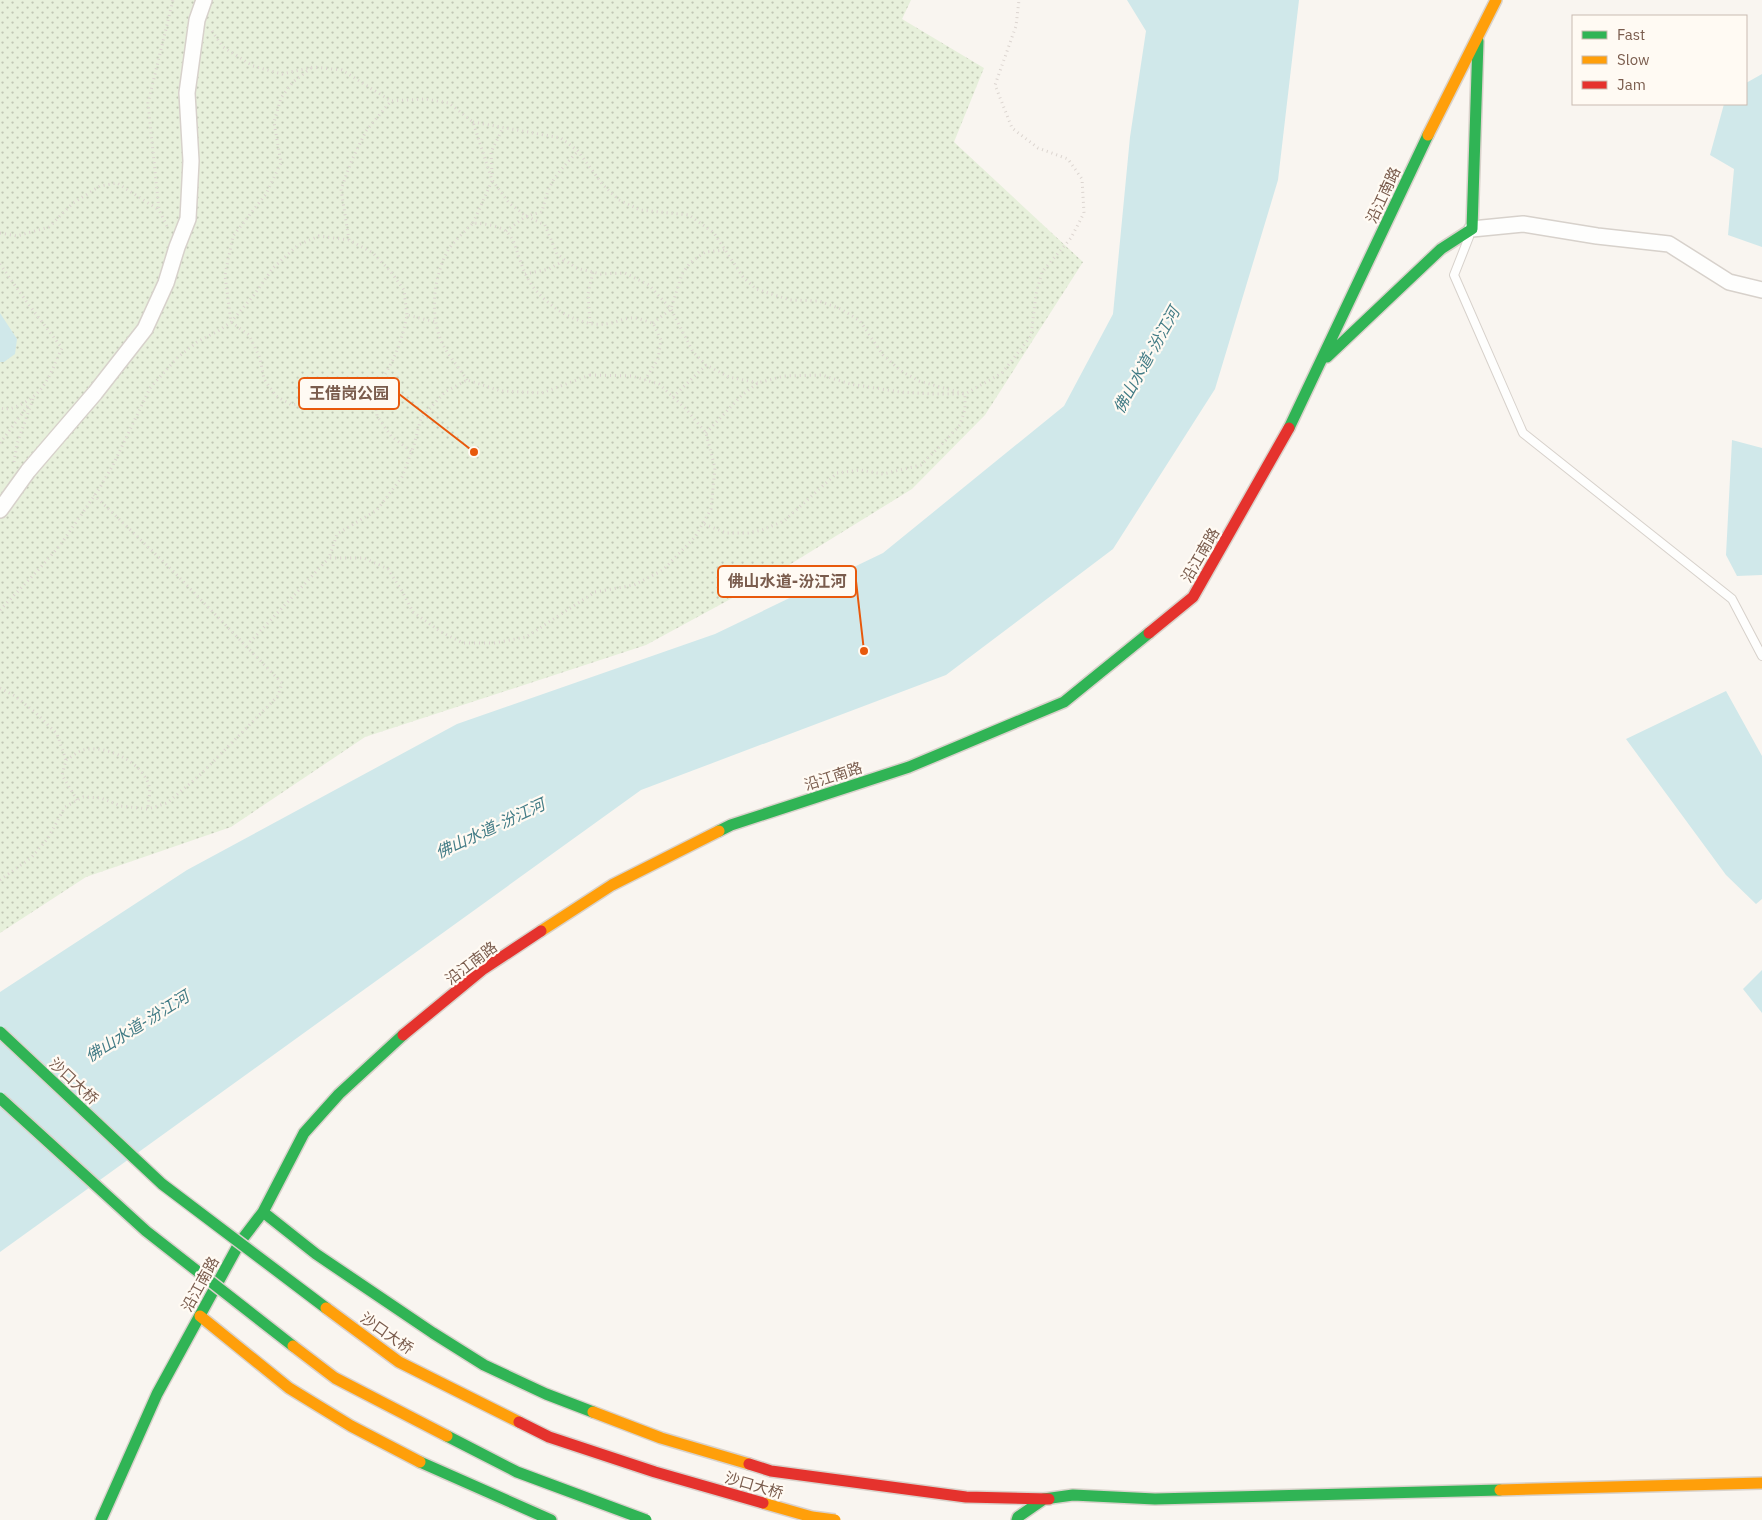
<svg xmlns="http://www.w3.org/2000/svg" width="1762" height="1520" font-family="'IBM Plex Sans','Noto Sans SC',sans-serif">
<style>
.park{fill:url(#park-dots)}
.water{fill:#d0e8ea}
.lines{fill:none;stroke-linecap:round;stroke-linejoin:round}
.lane-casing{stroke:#d7d1cb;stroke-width:10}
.street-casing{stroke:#d7d1cb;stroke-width:18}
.fast-casing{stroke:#d9d2cb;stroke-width:14}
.slow-casing{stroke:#d9d2cb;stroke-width:14}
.jam-casing{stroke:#d9d2cb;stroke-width:14}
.path{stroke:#dcd5d0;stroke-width:3;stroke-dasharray:1 4;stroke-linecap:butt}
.lane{stroke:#fefefd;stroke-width:8}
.street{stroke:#fefefd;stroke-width:15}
.fast{stroke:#30b455;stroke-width:11}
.slow{stroke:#ff9f0a;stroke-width:11}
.jam{stroke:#e5322d;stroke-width:11}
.fast-bridge-casing{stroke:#dad1cc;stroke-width:14;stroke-linecap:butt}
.slow-bridge-casing{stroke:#dad1cc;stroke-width:14;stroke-linecap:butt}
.jam-bridge-casing{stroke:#dad1cc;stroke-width:14;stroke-linecap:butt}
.fast-bridge{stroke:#30b455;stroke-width:11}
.slow-bridge{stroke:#ff9f0a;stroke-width:11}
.jam-bridge{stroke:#e5322d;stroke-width:11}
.labels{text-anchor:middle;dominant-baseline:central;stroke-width:4.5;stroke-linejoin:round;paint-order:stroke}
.street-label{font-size:15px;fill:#7a5c4d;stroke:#fffaf3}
.water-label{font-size:16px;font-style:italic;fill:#437c86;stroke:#fffaf3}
.leader{fill:none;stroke:#e8590c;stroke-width:2}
.callout-dot{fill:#e8590c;stroke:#fffaf3;stroke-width:2}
.callout{fill:#fffaf3;stroke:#e8590c;stroke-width:2}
.callout-label{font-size:16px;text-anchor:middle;font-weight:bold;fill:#7a5c4d}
</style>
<defs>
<pattern id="park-dots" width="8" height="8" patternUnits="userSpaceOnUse" patternTransform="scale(1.25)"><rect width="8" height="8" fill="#e7f0db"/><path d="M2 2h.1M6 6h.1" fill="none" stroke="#c0c6b4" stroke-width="1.8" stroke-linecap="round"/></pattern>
</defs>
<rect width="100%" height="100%" fill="#f9f5f0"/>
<path class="park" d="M0 0H911L902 19 984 68 954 142 1083 262 985 415 912 489 760 583 646 645 365 737 231 827 86 877 0 933Z"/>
<path class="water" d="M1127 0H1299L1278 180 1215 389 1113 549 946 675 641 790 0 1252V992L187 870 457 724 715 634 883 553 1064 406 1113 314 1130 137 1146 31Z
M1762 74V247L1728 235 1734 169 1710 155 1724 104H1746V83Z
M0 313 17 339 15 354 4 362H0Z
M1732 440 1762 448V575L1737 576 1726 555Z
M1726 691 1762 756V899L1756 904 1726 875 1626 739Z
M1762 970V1013L1743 989Z"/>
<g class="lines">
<defs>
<path id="lane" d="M1469 237 1454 275 1523 433 1732 599 1762 656"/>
<path id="street" d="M1472 229 1523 224 1597 236 1669 244 1729 282 1762 290
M0 510 28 471 95 393 145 329 166 283 177 247 188 219 191 161 187 93 197 20 204 0"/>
<path id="fast" d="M1327 357 1441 249 1472 229 1478 41
M1289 428 1428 135
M719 831 731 825 909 767 1064 702 1149 633
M263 1212 316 1254 433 1333 484 1365 546 1394 593 1412
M420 1462 551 1520
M101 1520 157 1394 240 1242 263 1212 304 1133 339 1094 403 1035
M1017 1520 1018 1517 1044 1499 1073 1495 1155 1499 1500 1490"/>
<path id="slow" d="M1428 135 1496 0
M541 931 612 885 719 831
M200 1316 289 1388 351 1426 420 1462
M593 1412 661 1438 749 1464
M1500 1490 1762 1483"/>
<path id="jam" d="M1149 633 1193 597 1289 428
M403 1035 482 970 541 931
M749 1464 771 1471 966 1497 1049 1499"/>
</defs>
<use href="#lane" class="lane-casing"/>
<use href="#street" class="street-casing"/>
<use href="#fast" class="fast-casing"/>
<use href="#slow" class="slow-casing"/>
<use href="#jam" class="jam-casing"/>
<path class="path" d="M212 31 223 47 253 66 282 74 313 67 342 70 391 101 425 99 449 103 473 122 492 180 509 203 526 216 545 225 557 254 576 268 601 274 625 273 649 285 671 309 693 352 706 365 729 377 758 383
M311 68 293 82 281 98 274 122 281 163 266 194 233 236 225 275 231 322 249 335 260 358 264 379 276 396 292 405 341 396 375 401
M473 122 561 138 578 151 603 185 619 200 640 210 689 215 714 233 743 277 756 289 790 300 819 301 841 309 860 321 883 355 901 371 919 381 965 394V409L960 425 947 439 921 465 883 474 860 470 837 473 784 521 762 530 748 533H726L702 523
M492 174 491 152 503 128
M473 223 492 181
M167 226 159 210 148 103 173 0
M506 231 526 216 542 212C549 180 557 174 578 151
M0 233 17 236 49 227 73 203 100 186 117 183 159 210
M349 240 341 189 352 160 366 131 391 101
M0 264 26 301 62 348C51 371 47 391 22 404 13 408 9 410 0 408
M525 274 549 269 565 260
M590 323 588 294 593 272
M653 323 671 309 682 274 690 263 705 252 725 250
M590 375 632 376 659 384 686 409 706 433 715 468 711 509 695 537 663 570 634 585 595 592 526 637 494 643H463L441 632 413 612 402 591 388 569 364 558H329L337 534 377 510 402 477 414 445 421 418 445 392 467 380 501 391 542 393Z
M467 380C458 366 445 352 440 338 430 311 434 277 447 252 453 241 465 232 473 223 518 226 510 238 525 273 531 287 542 298 554 307 567 317 588 326 604 324 614 324 625 317 634 318 640 318 647 322 653 323L661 340 658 359 645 380
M673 397 706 365
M706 433 742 395 758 383 784 376 822 375 850 384 900 392 932 394H965L1002 373 1031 336 1036 294 1042 272 1071 238 1084 213 1082 179 1068 159 1038 148 1012 128 995 85 1016 26 1019 0
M0 443 30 403
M411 451 391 436 377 416 374 391C392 366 401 346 407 315L436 322
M14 462 17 444 33 399
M0 610 41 567 61 544 99 489 113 465 150 388 177 358 197 342 218 331 231 322 254 295 273 268 298 245 319 236 349 240 373 253 391 272 404 290 407 315
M250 642 329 558
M0 688 15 696 36 713 57 734 66 760
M77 800 62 775 66 760C71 757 77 752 83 750 105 744 143 762 149 786 151 792 148 802 148 809
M0 880 32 857 48 838 65 807 83 797 101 798 121 806 148 809 167 803 200 775 278 696 282 683 171 569 94 495"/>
<use href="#lane" class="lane"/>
<use href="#street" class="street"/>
<use href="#fast" class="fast"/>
<use href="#slow" class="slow"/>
<use href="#jam" class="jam"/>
<defs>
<path id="fast-bridge" d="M0 1032 162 1184 326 1308
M0 1098 146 1231 293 1346
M447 1436 517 1472 646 1520"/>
<path id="slow-bridge" d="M326 1308 399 1362 519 1422
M293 1346 335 1378 447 1436
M763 1503 812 1517 835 1520"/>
<path id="jam-bridge" d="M519 1422 549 1437 655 1472 763 1503"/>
</defs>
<use href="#fast-bridge" class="fast-bridge-casing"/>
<use href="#slow-bridge" class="slow-bridge-casing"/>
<use href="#jam-bridge" class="jam-bridge-casing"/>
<use href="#fast-bridge" class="fast-bridge"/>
<use href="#slow-bridge" class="slow-bridge"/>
<use href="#jam-bridge" class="jam-bridge"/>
</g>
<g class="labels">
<g class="street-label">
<text transform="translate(1383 195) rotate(-65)">沿江南路</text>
<text transform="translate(1200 555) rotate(-60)">沿江南路</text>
<text transform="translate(833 776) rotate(-18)">沿江南路</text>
<text transform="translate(471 963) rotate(-37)">沿江南路</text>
<text transform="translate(74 1081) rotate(43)">沙口大桥</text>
<text transform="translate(200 1284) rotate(-61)">沿江南路</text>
<text transform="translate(387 1333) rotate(35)">沙口大桥</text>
<text transform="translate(754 1485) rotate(16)">沙口大桥</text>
</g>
<g class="water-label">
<text transform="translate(1146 360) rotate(-61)">佛山水道-汾江河</text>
<text transform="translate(490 828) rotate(-25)">佛山水道-汾江河</text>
<text transform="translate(137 1026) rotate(-32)">佛山水道-汾江河</text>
</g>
</g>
<path class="leader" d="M474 452L399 394M864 651L856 581"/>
<g class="callout-dot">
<circle cx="474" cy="452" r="5"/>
<circle cx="864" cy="651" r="5"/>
</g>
<g class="callout">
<rect x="299" y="378" width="100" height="31" rx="5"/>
<rect x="718" y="566" width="138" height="31" rx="5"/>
</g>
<g class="callout-label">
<text x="349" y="399">王借岗公园</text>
<text x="787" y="587">佛山水道-汾江河</text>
</g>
<rect x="1572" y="15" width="175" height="90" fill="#fffaf3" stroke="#cabbb1"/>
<rect x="1582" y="31" width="25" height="8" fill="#30b455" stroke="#cabbb1"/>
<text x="1617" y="40" font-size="15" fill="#7a5c4d">Fast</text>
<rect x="1582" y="56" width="25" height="8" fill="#ff9f0a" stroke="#cabbb1"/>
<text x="1617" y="65" font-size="15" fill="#7a5c4d">Slow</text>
<rect x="1582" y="81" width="25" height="8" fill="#e5322d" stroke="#cabbb1"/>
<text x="1617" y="90" font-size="15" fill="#7a5c4d">Jam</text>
</svg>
